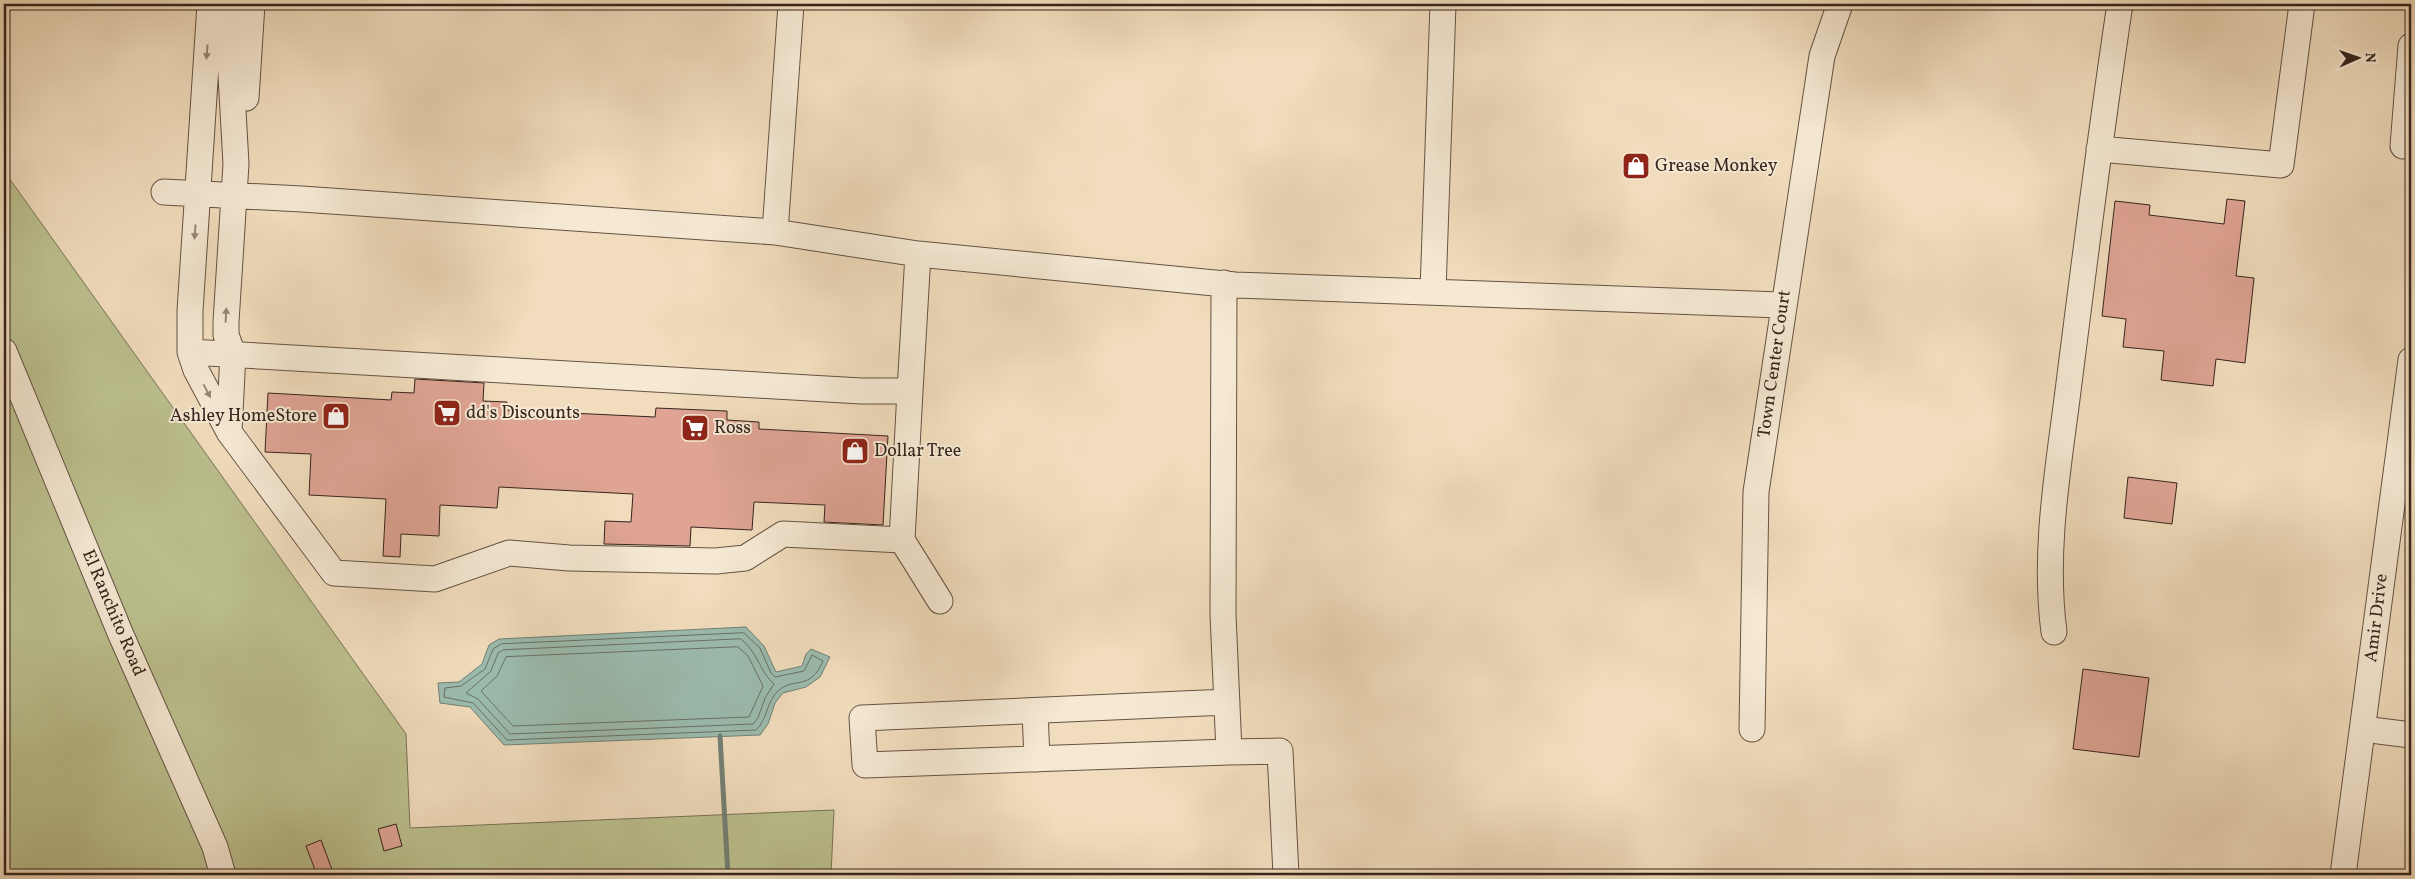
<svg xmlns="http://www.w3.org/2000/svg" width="2415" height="879" font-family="Vollkorn,serif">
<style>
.green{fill:#bcc08f;stroke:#787256}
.water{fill:#9bbcaf;stroke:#728074}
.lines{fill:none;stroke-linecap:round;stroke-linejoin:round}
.shore{stroke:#687066;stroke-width:1}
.stream{stroke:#728074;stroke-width:5}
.building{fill:#dfa494;stroke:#35251c}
.minor-casing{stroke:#645344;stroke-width:27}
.minor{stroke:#f6e9d4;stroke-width:25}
.oneway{fill:#968778}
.labels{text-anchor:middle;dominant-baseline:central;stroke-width:4;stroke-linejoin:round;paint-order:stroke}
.poi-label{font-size:18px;fill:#35251c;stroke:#f6e9d4;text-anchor:start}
.street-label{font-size:18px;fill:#35251c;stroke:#f6e9d4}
</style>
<rect width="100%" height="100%" fill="#f1ddbd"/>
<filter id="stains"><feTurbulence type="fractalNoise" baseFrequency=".004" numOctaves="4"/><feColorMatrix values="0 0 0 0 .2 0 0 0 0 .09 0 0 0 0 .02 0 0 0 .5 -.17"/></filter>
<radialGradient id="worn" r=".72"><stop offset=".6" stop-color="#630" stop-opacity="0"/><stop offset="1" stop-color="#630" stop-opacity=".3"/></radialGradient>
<path class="green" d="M4 171 406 734 410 828 834 810 831 875H4Z"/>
<path class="water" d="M746 627 764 646 776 672 802 666 806 654 811 649 830 657 820 677 806 687 783 693 775 703 768 724 760 735 504 745 470 707 440 703 438 683 459 682 482 664 489 645 499 639Z"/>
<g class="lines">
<path class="shore" d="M744 633 760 648 771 673 775 677 804 671 812 655 823 661C810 691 795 677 779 690 766 701 768 719 756 730L507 740 473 703 444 697 445 688 461 686 485 669 493 649 501 644Z
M741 639C757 651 760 672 774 684L765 698 758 718 753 724 510 734 478 699 466 693 491 671 498 653 503 650Z
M738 647 748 656 763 686 749 717 513 726 481 691 497 676 506 657Z"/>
<path class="stream" d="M720 736 728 875"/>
</g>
<path class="building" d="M2227 199 2245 201 2236 276 2254 278 2245 363 2216 359 2213 386 2161 380 2164 351 2123 347 2126 319 2102 316 2115 201 2150 205 2149 215 2224 224Z
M415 379 484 383 483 401 507 402 506 410 655 417 656 408 727 411V420L759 422V429L888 436 883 525 824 522 825 505 754 502 752 530 691 527 690 546 604 544 605 521 631 522 633 494 499 487 497 508 440 505 439 536 401 534 400 557 383 556 386 499 309 495 311 454 265 452 268 393 391 400 392 392 414 393Z
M2128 477 2177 483 2172 524 2124 518Z
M2083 669 2149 678 2139 757 2073 749Z
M396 824 402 846 384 851 378 829Z
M321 840 334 875H317L306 846Z"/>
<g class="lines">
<defs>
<path id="minor" d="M210 4 190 311V352L196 370 229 432 334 573 435 579 509 553 569 558 716 561 745 558 783 534 902 540 940 601
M246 98 252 4
M2403 146 2411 46
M2099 149 2281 165 2302 4
M164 192 302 199 775 232 918 254 910 391H861L190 352
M775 232 791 4
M918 254 1235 285 1783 305
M1224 283 1223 614 1229 752 1280 751 1286 875
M1433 291 1443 4
M4 351 121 635 215 847 223 875
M229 432 233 354 226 335V322L236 164 230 58 233 4
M902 540 910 391
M2054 632C2043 549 2059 465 2069 383 2085 256 2101 130 2120 4
M1227 702 862 718 865 765 1229 752
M1035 711 1037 759
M1752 729 1756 492 1822 56 1840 4
M2363 729 2411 735
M2343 875 2411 360"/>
</defs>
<use href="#minor" class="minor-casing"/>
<use href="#minor" class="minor"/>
</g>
<defs><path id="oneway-solid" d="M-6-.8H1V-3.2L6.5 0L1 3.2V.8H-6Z" transform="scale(1.25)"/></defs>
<g class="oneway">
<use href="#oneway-solid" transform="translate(207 52) rotate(94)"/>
<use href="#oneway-solid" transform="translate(195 232) rotate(94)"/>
<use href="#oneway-solid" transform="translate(226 315) rotate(-87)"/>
<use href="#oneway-solid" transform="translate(207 391) rotate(62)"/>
</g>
<defs>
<symbol id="shop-square" viewBox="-11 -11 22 22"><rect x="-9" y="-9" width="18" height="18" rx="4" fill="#8f2418" stroke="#f6e9d4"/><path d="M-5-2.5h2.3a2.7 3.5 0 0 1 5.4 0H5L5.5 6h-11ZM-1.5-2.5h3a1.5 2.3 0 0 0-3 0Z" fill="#fff"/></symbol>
<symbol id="supermarket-square" viewBox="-11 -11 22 22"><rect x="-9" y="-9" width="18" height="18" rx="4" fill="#8f2418" stroke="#f6e9d4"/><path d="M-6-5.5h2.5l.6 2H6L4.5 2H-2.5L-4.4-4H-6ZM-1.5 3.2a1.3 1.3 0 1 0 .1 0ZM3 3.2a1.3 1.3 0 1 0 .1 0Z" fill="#fff"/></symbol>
</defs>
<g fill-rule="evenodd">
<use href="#shop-square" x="1620" y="150" width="32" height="32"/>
<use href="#supermarket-square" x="431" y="397" width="32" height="32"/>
<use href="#shop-square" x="320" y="400" width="32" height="32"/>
<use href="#supermarket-square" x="679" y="412" width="32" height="32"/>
<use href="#shop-square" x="839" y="435" width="32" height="32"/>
</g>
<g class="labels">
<g class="poi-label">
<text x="1655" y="166">Grease Monkey</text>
<text x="466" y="413">dd's Discounts</text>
<text x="317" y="416" text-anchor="end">Ashley HomeStore</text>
<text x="714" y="428">Ross</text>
<text x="874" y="451">Dollar Tree</text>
</g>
<g class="street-label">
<text transform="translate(1775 364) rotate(-82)">Town Center Court</text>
<text transform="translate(113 613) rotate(67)">El Ranchito Road</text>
<text transform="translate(2377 618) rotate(-83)">Amir Drive</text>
</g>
</g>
<rect width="2415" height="879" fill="none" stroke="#f1ddbd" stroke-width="20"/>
<rect x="5" y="5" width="2405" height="869" fill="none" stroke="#35251c" stroke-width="2.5"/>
<rect x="10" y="10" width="2395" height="859" fill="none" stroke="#35251c"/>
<g transform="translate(2358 58) rotate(88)" stroke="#f6e9d4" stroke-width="4" paint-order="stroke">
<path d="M0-4L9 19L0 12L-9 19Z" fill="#35251c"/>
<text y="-8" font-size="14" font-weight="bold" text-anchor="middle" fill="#35251c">N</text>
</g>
<rect width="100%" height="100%" filter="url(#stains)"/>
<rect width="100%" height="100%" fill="url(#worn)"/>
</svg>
